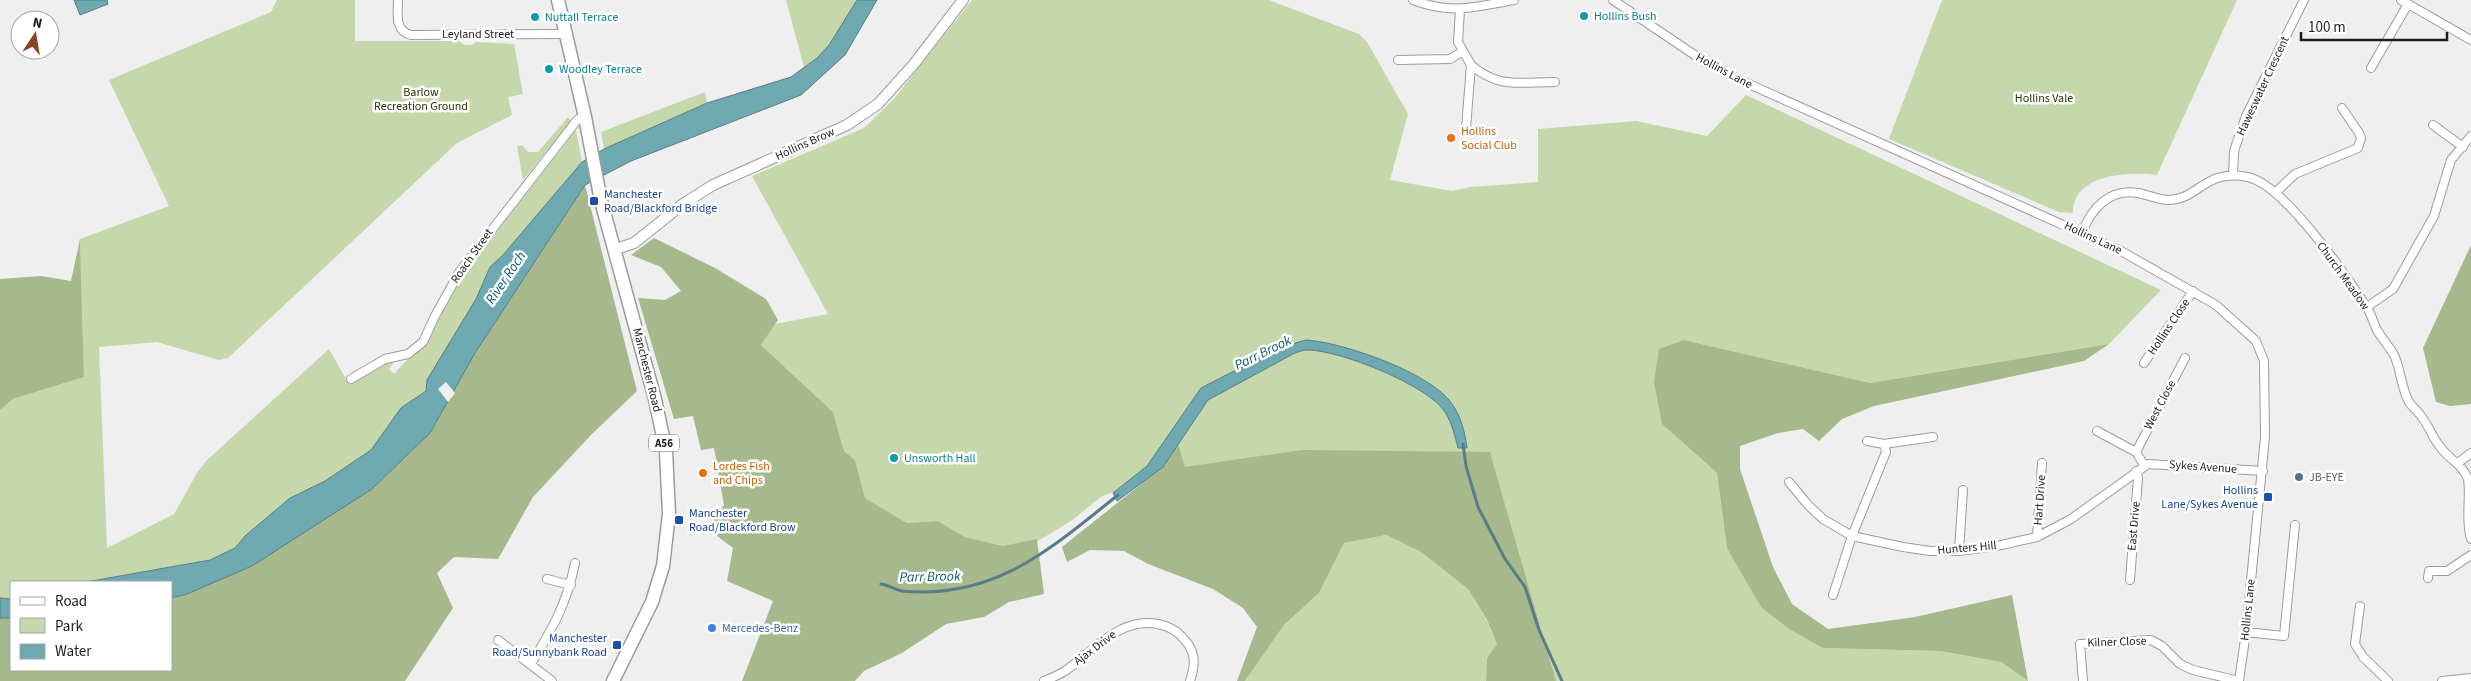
<svg xmlns="http://www.w3.org/2000/svg" width="2471" height="681" font-family="'Source Sans 3',sans-serif">
<style>
.green{fill:#c6d7ab}
.forest{fill:#a7b88d}
.water{fill:#6ea8b1;stroke:#567e85}
.pier{fill:#efeff0}
.lines{fill:none;stroke-linecap:round;stroke-linejoin:round}
.stream{stroke:#567e85;stroke-width:3}
.minor-casing{stroke:#9b9c9d;stroke-width:10}
.tertiary-casing{stroke:#9b9c9d;stroke-width:12}
.trunk-casing{stroke:#9b9c9d;stroke-width:15}
.minor{stroke:#fff;stroke-width:8}
.tertiary{stroke:#fff;stroke-width:10}
.trunk{stroke:#fff;stroke-width:12}
.culture-dot{fill:#0f9aa8;stroke:#fff;stroke-width:2}
.food-dot{fill:#e8710a;stroke:#fff;stroke-width:2}
.transit-dot{fill:#1a4fb4;stroke:#fff;stroke-width:2}
.service-dot{fill:#5c6f8a;stroke:#fff;stroke-width:2}
.shop-dot{fill:#3f7fe0;stroke:#fff;stroke-width:2}
.labels{text-anchor:middle;dominant-baseline:central;stroke-width:5;stroke-linejoin:round;paint-order:stroke}
.shield{fill:#fff;stroke:#616161;stroke-width:1}
.shield-label{font-size:11px;font-weight:bold;fill:#1d1d1d}
.culture-label{font-size:12px;fill:#0d838f;stroke:#fff;text-anchor:start}
.street-label{font-size:12px;fill:#1d1d1d;stroke:#fff}
.park-label{font-size:12px;fill:#263402;stroke:#fff}
.food-label{font-size:12px;fill:#c56008;stroke:#fff;text-anchor:start}
.transit-label{font-size:12px;fill:#164399;stroke:#fff;text-anchor:start}
.service-label{font-size:12px;fill:#4e5e75;stroke:#fff;text-anchor:start}
.shop-label{font-size:12px;fill:#366cbe;stroke:#fff;text-anchor:start}
.water-label{font-size:14px;font-style:italic;fill:#065d67;stroke:#fff}
</style>
<rect width="100%" height="100%" fill="#efeff0"/>
<path class="green" d="M277 0H355V41H459L464 45H472L476 42 514 44 523 94 508 97 512 115 457 143 228 358 219 360 157 342 99 347 107 548 174 514 197 473 206 461 329 349 347 381 396 359 389 369 394 374 405 362 423 348 463 275 576 130 582 162 503 255 490 268 476 299 427 380 426 391 401 408 371 450 325 481 290 498 245 536 235 548 210 560 86 582H11V599L0 598V410L13 399 84 377 80 239 169 206 109 80 271 12Z
M786 0H857L829 45 817 58 804 67Z
M972 0H1269L1359 34 1367 42 1408 114 1390 180 1452 191 1470 187 1538 182V129L1636 121 1707 136 1746 95 2161 290 2109 344 1870 383 1684 340 1662 424 1717 473 1727 548 1823 648 1940 651 2001 662 2028 681H1556L1490 452 1184 468 1102 496 1071 521 1038 541 1003 546 965 537 938 521 907 523 865 498 855 460 844 451 833 412 761 345 775 324 828 314 752 176 864 128 893 100Z
M1942 0H2237L2157 175C2129 171 2072 174 2073 213L2059 212 1889 139Z
M705 92 707 103 604 149 601 132Z
M568 117 571 121 523 180 517 146 522 145 528 152H538Z
M1386 535 1421 552 1468 589 1487 621 1497 644 1487 658 1486 681H1245L1284 625 1319 593 1344 543Z"/>
<path class="forest" d="M585 185 637 391 591 435 533 497 498 559 454 557 437 573 453 608 405 681H0V618H11V670H171V598L187 594 372 489 430 433 475 353Z
M654 238 715 268 766 299 778 320 761 345 833 412 844 451 855 460 865 498 907 523 938 521 965 537 1003 546 1037 539 1044 594 1009 602 984 617 946 624 902 653 864 671 855 681H742L773 601 727 581 733 548 717 536 712 523 724 505 714 448 701 450 693 416 674 419 638 298 665 300 681 291 661 267 631 255Z
M80 239 84 377 13 399 0 410V279L41 276 71 281Z
M2471 245V404L2450 406 2436 402 2423 348Z
M1684 340 1870 383 2109 344 2084 361 1874 406 1842 419 1819 441 1803 429 1778 433 1740 446V469L1773 567 1792 604 1828 629 1915 617 2012 595 2028 681 2001 662 1940 651 1823 648 1789 629 1761 607 1727 548 1717 473 1662 424 1654 382 1659 349Z
M1177 441 1185 467 1302 450 1490 452 1556 681H1486L1487 658 1497 644 1487 620 1468 589 1421 552 1386 535 1344 543 1319 593 1284 625 1245 681H1237L1257 627 1243 608 1213 589 1148 564 1124 551 1090 550 1067 562 1062 547 1156 472Z"/>
<path class="water" d="M74 0H107L108 4 80 15Z
M857 0H877L845 55 801 95 631 161 585 185 475 353 430 433 372 489 252 566 187 594 171 598V582H86L210 560 235 548 245 536 290 498 325 481 371 450 401 408 426 391 427 380 476 299 490 267 503 255 582 162 604 149 707 103 791 77 817 58 829 45Z
M1306 340C1342 342 1432 373 1452 404 1461 417 1465 432 1467 448H1458C1455 436 1452 423 1445 412 1428 385 1339 350 1308 350 1303 350 1298 352 1293 354L1208 400 1163 467 1117 501 1113 493 1147 466 1201 388 1281 347Z
M0 598 11 599V618H0Z"/>
<path class="pier" d="M446 382 455 393 448 402 438 389Z"/>
<g class="lines">
<path class="stream" d="M1463 444 1466 466 1478 507 1505 559 1525 587 1539 630 1562 681
M881 584C889 585 895 590 902 591 995 600 1050 549 1118 495"/>
<defs>
<path id="minor" d="M398 0C398 13 394 31 411 35L566 34
M1413 0C1453 15 1474 7 1514 0
M1613 0 1705 62 1740 80 2121 251 2216 305 2256 341 2264 361 2265 437 2246 632 2239 681
M2401 0 2471 40
M1460 10 1458 42 1471 65 1466 128
M1398 60 1450 59 1463 51
M1471 65C1499 89 1520 82 1555 82
M2371 68 2408 4
M2433 125 2463 147
M2233 175 2234 151 2246 116 2304 0
M2276 192 2295 174 2358 148 2361 138 2359 133 2342 108
M2082 233C2091 209 2109 188 2138 193 2148 195 2157 199 2167 200 2198 201 2204 168 2248 177 2284 185 2345 274 2366 306 2371 313 2373 322 2377 330 2382 339 2389 346 2394 355 2401 369 2401 388 2409 402 2412 407 2418 411 2421 416 2429 426 2433 439 2441 448 2450 460 2462 464 2468 479 2471 497 2465 520 2471 539
M2367 307 2393 289 2434 216 2451 160 2471 136
M2144 363 2193 291
M351 379 385 359 408 354 423 342 435 316 460 271 578 119 585 117
M2097 431 2136 452 2144 465
M1867 441 1884 444
M2136 452 2185 358
M2458 463 2471 453
M1789 482 1808 505 1823 519 1852 536 1903 547 1930 551H1959L1997 546 2037 537 2071 519 2148 464 2263 471
M2037 537 2042 463
M1959 551 1963 490
M2428 578 2429 571H2447L2471 555
M547 579 571 585
M2130 580 2138 478 2136 471
M1833 595 1852 536 1886 452 1884 444 1933 437
M2360 606 2355 644 2363 657 2388 681
M2246 632 2284 636 2295 525
M498 640 552 681
M531 664C552 629 567 604 575 563
M1044 681C1051 678 1059 675 1065 671 1094 651 1119 617 1158 624 1167 626 1175 629 1181 636 1196 650 1196 663 1190 681
M2083 681 2080 644 2151 640 2162 646 2180 664 2193 670 2239 681
M2442 681 2471 678"/>
<path id="tertiary" d="M616 249 634 243 683 204 713 185 847 125 878 104 914 64 963 0"/>
<path id="trunk" d="M558 0 585 117 601 201 655 399 666 451 669 514 663 566 652 602 613 681"/>
</defs>
<use href="#minor" class="minor-casing"/>
<use href="#tertiary" class="tertiary-casing"/>
<use href="#trunk" class="trunk-casing"/>
<use href="#minor" class="minor"/>
<use href="#tertiary" class="tertiary"/>
<use href="#trunk" class="trunk"/>
</g>
<g class="culture-dot">
<circle cx="1584" cy="16" r="5"/>
<circle cx="535" cy="17" r="5"/>
<circle cx="549" cy="69" r="5"/>
<circle cx="894" cy="458" r="5"/>
</g>
<g class="food-dot">
<circle cx="1451" cy="138" r="5"/>
<circle cx="703" cy="473" r="5"/>
</g>
<g class="transit-dot">
<rect x="589" y="196" width="10" height="10" rx="2.5"/>
<rect x="2263" y="492" width="10" height="10" rx="2.5"/>
<rect x="674" y="515" width="10" height="10" rx="2.5"/>
<rect x="612" y="640" width="10" height="10" rx="2.5"/>
</g>
<circle class="service-dot" cx="2299" cy="477" r="5"/>
<circle class="shop-dot" cx="712" cy="628" r="5"/>
<g class="labels">
<rect class="shield" x="649" y="434.5" width="30" height="17" rx="4"/>
<g class="shield-label">
<text x="664" y="443">A56</text>
</g>
<g class="culture-label">
<text x="1594" y="16">Hollins Bush</text>
<text x="545" y="17">Nuttall Terrace</text>
<text x="559" y="69">Woodley Terrace</text>
<text x="904" y="458">Unsworth Hall</text>
</g>
<g class="street-label">
<text x="478" y="34">Leyland Street</text>
<text transform="translate(1724 71) rotate(28)">Hollins Lane</text>
<text transform="translate(2263 86) rotate(-65)">Haweswater Crescent</text>
<text transform="translate(805 144) rotate(-24)">Hollins Brow</text>
<text transform="translate(2093 238) rotate(25)">Hollins Lane</text>
<text transform="translate(472 256) rotate(-55)">Roach Street</text>
<text transform="translate(2343 276) rotate(54)">Church Meadow</text>
<text transform="translate(2169 327) rotate(-56)">Hollins Close</text>
<text transform="translate(647 370) rotate(76)">Manchester Road</text>
<text transform="translate(2160 405) rotate(-62)">West Close</text>
<text transform="translate(2203 467) rotate(4)">Sykes Avenue</text>
<text transform="translate(2040 500) rotate(-86)">Hart Drive</text>
<text transform="translate(2134 526) rotate(-85)">East Drive</text>
<text transform="translate(1967 548) rotate(-5)">Hunters Hill</text>
<text transform="translate(2248 610) rotate(-84)">Hollins Lane</text>
<text transform="translate(2117 642) rotate(-2)">Kilner Close</text>
<text transform="translate(1095 648) rotate(-37)">Ajax Drive</text>
</g>
<g class="park-label">
<text x="421" y="92">Barlow<tspan x="421" dy="14">Recreation Ground</tspan></text>
<text x="2044" y="98">Hollins Vale</text>
</g>
<g class="food-label">
<text x="1461" y="131">Hollins<tspan x="1461" dy="14">Social Club</tspan></text>
<text x="713" y="466">Lordes Fish<tspan x="713" dy="14">and Chips</tspan></text>
</g>
<g class="transit-label">
<text x="604" y="194">Manchester<tspan x="604" dy="14">Road/Blackford Bridge</tspan></text>
<text x="2258" y="490" text-anchor="end">Hollins<tspan x="2258" dy="14">Lane/Sykes Avenue</tspan></text>
<text x="689" y="513">Manchester<tspan x="689" dy="14">Road/Blackford Brow</tspan></text>
<text x="607" y="638" text-anchor="end">Manchester<tspan x="607" dy="14">Road/Sunnybank Road</tspan></text>
</g>
<g class="service-label">
<text x="2309" y="477">JB-EYE</text>
</g>
<g class="shop-label">
<text x="722" y="628">Mercedes-Benz</text>
</g>
<g class="water-label">
<text transform="translate(506 278) rotate(-56)">River Roch</text>
<text transform="translate(1263 353) rotate(-26)">Parr Brook</text>
<text transform="translate(930 577) rotate(-1)">Parr Brook</text>
</g>
</g>
<rect x="10" y="581" width="162" height="90" fill="#ffffff" stroke="#a5a5a5"/>
<rect x="20" y="597" width="25" height="8" fill="#ffffff" stroke="#a5a5a5"/>
<text x="55" y="606" font-size="15" fill="#1d1d1d">Road</text>
<rect x="20" y="618" width="25" height="15" fill="#c6d7ab" stroke="#a5a5a5"/>
<text x="55" y="631" font-size="15" fill="#1d1d1d">Park</text>
<rect x="20" y="644" width="25" height="15" fill="#6ea8b1" stroke="#a5a5a5"/>
<text x="55" y="656" font-size="15" fill="#1d1d1d">Water</text>
<g transform="translate(35 35) rotate(12)"><circle r="24" fill="#ffffff" stroke="#a5a5a5"/>
<path d="M0-4L9 19L0 12L-9 19Z" fill="#8a451c"/>
<text y="-8" font-size="14" font-weight="bold" text-anchor="middle" fill="#1d1d1d">N</text>
</g>
<path d="M2301 32v8h146v-8" fill="none" stroke="#1d1d1d" stroke-width="2.5"/>
<text x="2308" y="32" font-size="15" fill="#1d1d1d" stroke="#ffffff" stroke-width="4" paint-order="stroke">100 m</text>
</svg>
